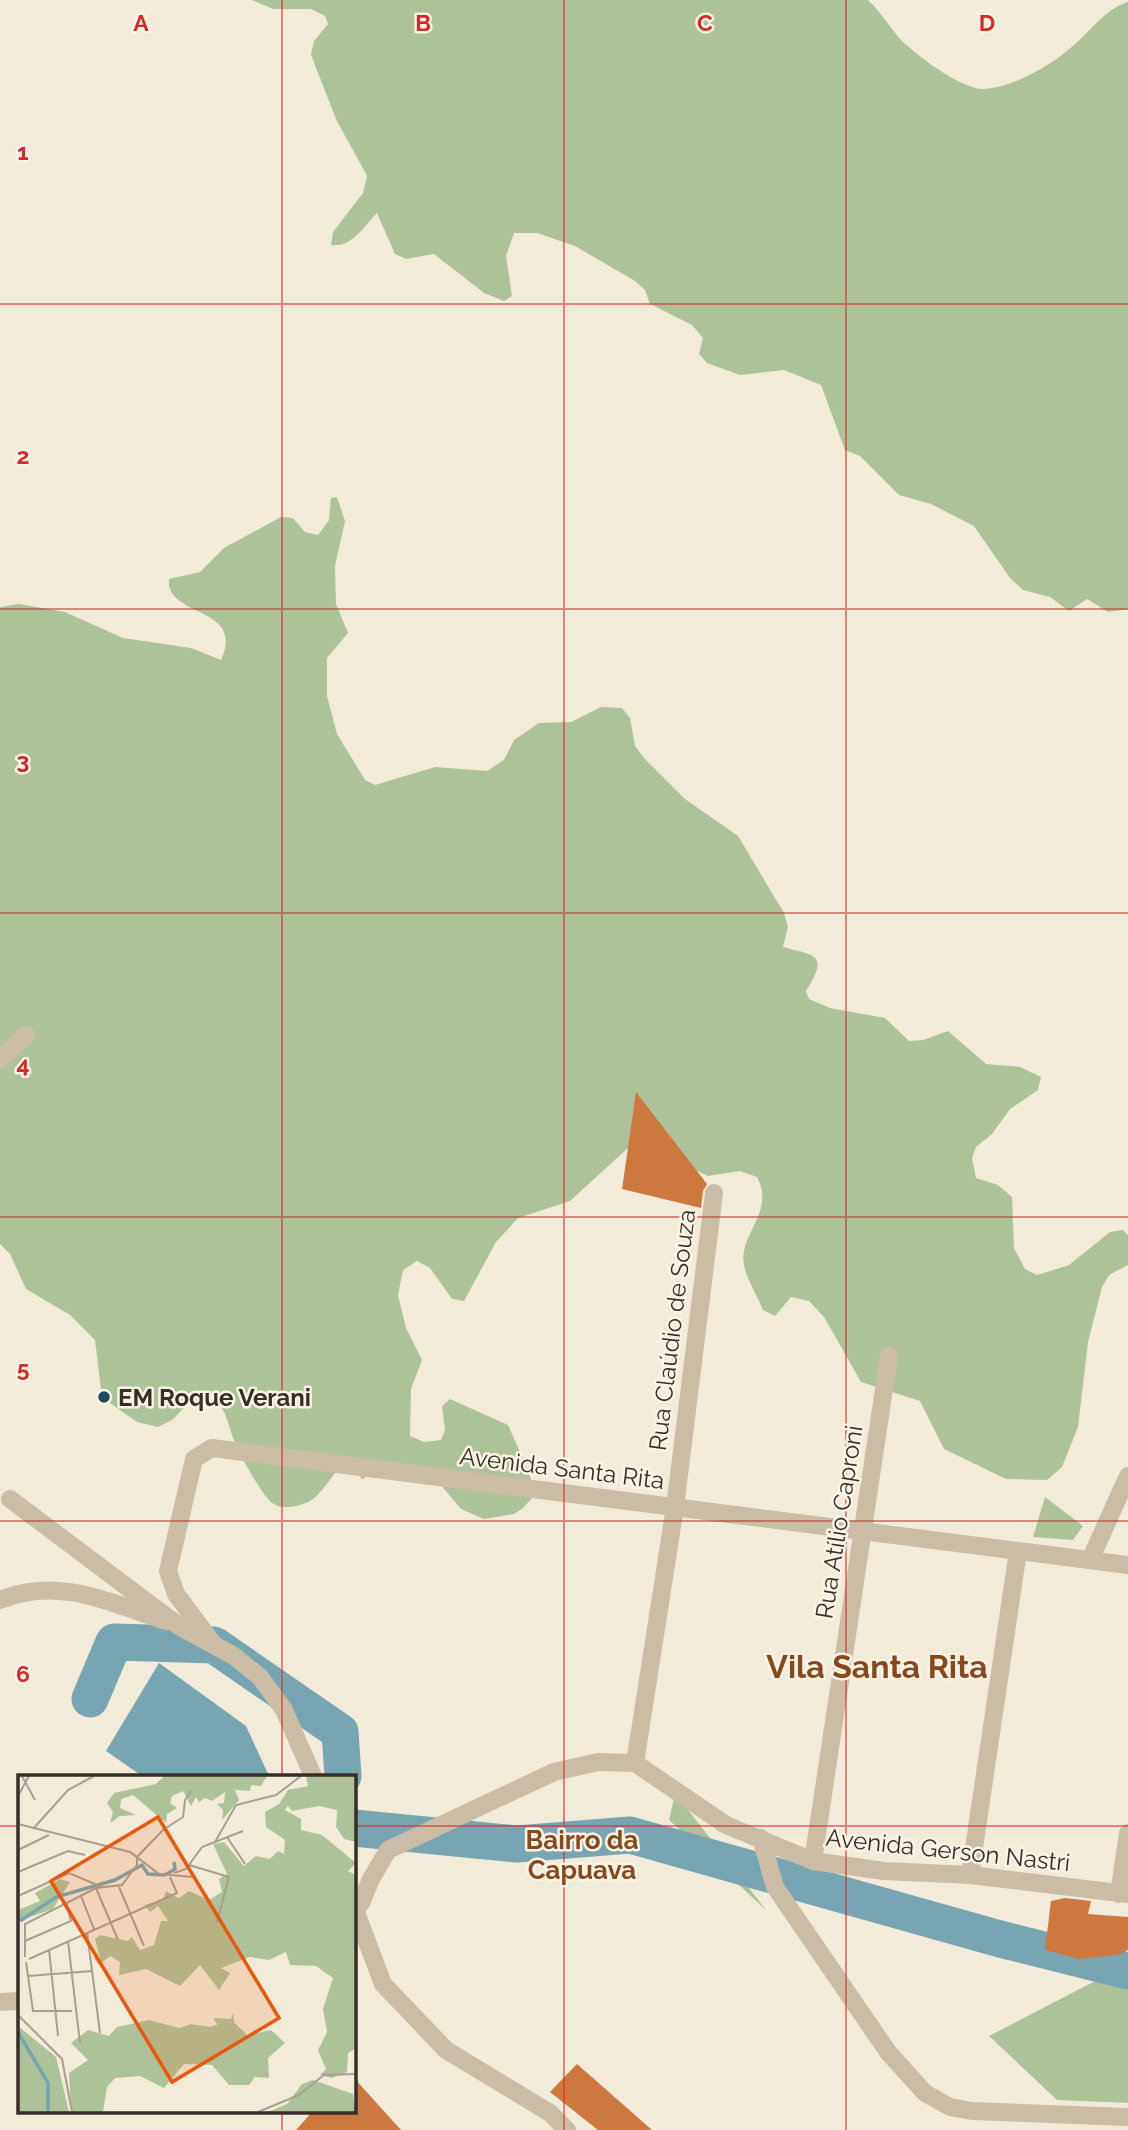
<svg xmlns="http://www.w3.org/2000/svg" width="1128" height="2130" font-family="Raleway,sans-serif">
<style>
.green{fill:#aec299}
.water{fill:#77a5b1}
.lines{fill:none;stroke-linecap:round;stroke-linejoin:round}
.river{stroke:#77a5b1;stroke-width:37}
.building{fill:#cc783f}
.minor{stroke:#cbbda5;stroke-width:18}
.grid{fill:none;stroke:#d62828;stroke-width:2;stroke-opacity:0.55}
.poi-dot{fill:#1a4c5a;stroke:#faf4e6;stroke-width:2.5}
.labels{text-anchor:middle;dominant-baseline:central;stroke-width:5;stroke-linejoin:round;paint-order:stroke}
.street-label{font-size:24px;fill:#372e27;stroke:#faf4e6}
.poi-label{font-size:24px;font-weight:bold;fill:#372e27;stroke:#faf4e6;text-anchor:start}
.neighbourhood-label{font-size:26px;font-weight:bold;fill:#89481c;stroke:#faf4e6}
.district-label{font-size:32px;font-weight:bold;fill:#89481c;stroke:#faf4e6}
.inset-river{fill:none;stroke:#77a5b1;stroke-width:3.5}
.inset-road{fill:none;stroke:#a89f92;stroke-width:2}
.view{fill:#e8590c;fill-opacity:0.15;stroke:#e8590c;stroke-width:3.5}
.inset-edge{fill:none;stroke:#372e27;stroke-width:3.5}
.grid-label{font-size:23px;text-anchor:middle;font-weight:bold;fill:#d62828;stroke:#faf4e6;stroke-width:5;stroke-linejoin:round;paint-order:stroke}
</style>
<rect width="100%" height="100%" fill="#f3ebda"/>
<path class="green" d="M252 0H868C881 12 890 28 902 41 918 56 962 90 984 89 1013 88 1053 64 1074 45 1091 31 1106 8 1128 2V609L1108 612 1087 599 1069 611 1050 597 1023 590 1010 578 974 526 931 504 899 495 860 456 845 450 821 385 784 370 740 375 707 363 699 354 703 338 692 325 650 304 645 290 635 281 575 246 537 233H514L506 256 512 296 504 301 484 293 434 254 406 259 395 254 377 213C364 226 352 248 331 245L333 232 363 193 367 176 336 119 311 55 314 41 328 24 325 16 311 9H273Z
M337 497 345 521 335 566 336 604 348 633 327 658V696L337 734 365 780 375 785 435 767 487 771 504 760 514 740 539 723 571 722 601 707 622 708 630 718 635 746 645 759 685 799 738 836 784 913 788 927 783 947C818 956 828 955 806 991L809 999 830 1008 885 1018 909 1041 923 1040 948 1031 986 1064 1020 1067 1041 1077 1038 1090 1010 1109 992 1134 976 1147 972 1158 976 1178 998 1185 1012 1197 1014 1248 1025 1269 1037 1275 1069 1265 1110 1232 1123 1230 1128 1235V1265L1109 1275 1102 1287 1088 1342 1078 1427 1062 1467 1047 1480 1006 1479 944 1449 920 1401 861 1382 824 1317 809 1301 791 1297 775 1316 763 1310C758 1297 746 1278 744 1265 738 1234 776 1212 757 1177L740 1171 708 1176 656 1152 628 1148 570 1201 518 1218 496 1242 464 1301 452 1299 430 1268 417 1261 403 1270 398 1295 406 1328 422 1360 411 1389 410 1436 424 1442 441 1440 445 1430 442 1406 450 1399 508 1425 529 1472 535 1495 523 1508 514 1514 484 1519 461 1509 429 1471 394 1462 362 1479 346 1457C339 1467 322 1493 313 1499 302 1506 283 1511 272 1503 262 1495 241 1457 235 1443 228 1425 227 1411 213 1395L198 1394 172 1420 158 1427 137 1422 110 1403 101 1389 95 1340 70 1315 26 1289 10 1254 0 1244V607L19 604 65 612 123 638 191 648 221 660C246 605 165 618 169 579L200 572 224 548 281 517 293 518 305 532 318 535 329 520 331 498Z
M1045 1497 1083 1526 1073 1540 1033 1537Z
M675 1793 766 1910 669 1820Z
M1128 1964V2103L1057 2100 989 2036Z"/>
<path class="water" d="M159 1663 246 1726 269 1776H142L106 1751Z"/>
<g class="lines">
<path class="river" d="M90 1699 114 1642 214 1645 340 1732 343 1776
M354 1828 517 1844 630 1835 1000 1939 1128 1971"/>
</g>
<path class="building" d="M636 1092 707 1184 703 1191 701 1208 622 1189Z
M1065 1898 1091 1901 1088 1914 1128 1917V1950L1118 1955 1079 1959 1045 1950 1051 1901Z
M577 2064 652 2130H598L550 2092Z
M354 2078 401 2130H296L313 2111H354Z"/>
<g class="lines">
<path class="minor" d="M0 1059 26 1035
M10 1499 179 1626 234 1656 260 1677 284 1710 313 1776
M1090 1560 1128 1476
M0 1600C59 1576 110 1603 166 1621
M214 1645 176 1594 168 1571 194 1459 212 1448 1128 1565
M635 1763 675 1507 714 1193
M761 1838 775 1887 888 2052 925 2093 950 2107 972 2111 1128 2117
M813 1861 889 1356
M970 1875 1018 1551
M1119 1894 1128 1833
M354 1907 383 1984 446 2050 550 2113 567 2130
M354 1912 361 1903 371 1879 388 1850 554 1772 598 1762 635 1763 726 1825 813 1861 884 1871 970 1875 1128 1894
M0 2002 19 2001"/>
</g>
<path class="grid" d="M282 0V1776M564 0V2130M846 0V2130M0 304H1128M0 609H1128M0 913H1128M0 1217H1128M0 1521H1128M0 1826H19M354 1826H1128M282 2111V2130"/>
<circle class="poi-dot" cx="104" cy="1397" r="7"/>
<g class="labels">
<g class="street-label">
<text transform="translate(672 1330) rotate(-83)">Rua Claúdio de Souza</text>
<text transform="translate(562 1468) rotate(7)">Avenida Santa Rita</text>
<text transform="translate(839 1522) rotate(-81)">Rua Atílio Caproni</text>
<text transform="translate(948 1850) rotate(6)">Avenida Gerson Nastri</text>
</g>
<g class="poi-label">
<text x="118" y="1397">EM Roque Verani</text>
</g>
<g class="neighbourhood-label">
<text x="582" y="1840">Bairro da<tspan x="582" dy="30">Capuava</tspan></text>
</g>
<g class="district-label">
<text x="877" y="1666">Vila Santa Rita</text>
</g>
</g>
<g transform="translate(18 1775)">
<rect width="338" height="338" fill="#f3ebda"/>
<path d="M146 1H256H249L243 11 233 10 232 16 217 15 221 25 204 45 205 35 199 29 206 28 207 17 194 26 187 23 181 27 178 22 173 31 165 16 154 21 152 28 159 33 149 39 148 48 115 20 103 24 102 33 118 40 102 41 92 48 95 37 89 28 96 18 138 9ZM288 1H338V67L326 64 318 52 319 35 301 31 274 36 270 31 267 35 283 44V55L304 60 338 88 330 96 338 100V273L330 278 329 297 314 303 302 300 308 294 300 275 309 257 305 234 315 203 298 191 272 190 268 177 251 185 232 182 203 193 212 198 201 215 182 190 162 211 128 194 101 200 102 187 92 181 81 190 74 181 83 187 77 164 82 160 110 166 114 162 122 175 136 170 143 146H150L140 131 132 137 126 130 145 125 148 116 161 123 171 116 191 125 204 117 201 104 209 99 195 69 206 67 226 91 238 81 252 84 260 76 266 79 267 65 248 52 247 37 261 29 270 15 290 11ZM42 104 52 107 35 134 0 146V135L22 126 17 118ZM215 238 216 247 229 260 253 255 267 268 250 283 251 303 237 302 231 310H211L194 290 166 289 146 313 122 301 97 303 89 312 85 337H53L51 298 70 285 53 268 70 255 91 261 99 252 131 245 161 253 173 249 192 252 199 250 196 243 213 244ZM0 251 38 282 51 337H0ZM295 305 335 319 338 337H250L269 329 284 309Z" fill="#aec299"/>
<path class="inset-river" d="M2 146 38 122 97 105 124 90 130 99 147 100 157 94 156 87M0 257 30 308V337"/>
<path class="inset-road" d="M4 1 17 25M0 21 11 1M0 49 112 77 141 99 175 102M15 54 50 15 76 1M209 62 227 89M197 67 218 30 258 20 283 1M0 75 31 60M171 90 211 102 199 147M0 97 50 76 67 80M156 98 168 94 184 72 225 56M101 112 126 171M78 113 100 165M0 121 51 98 84 112M63 121 76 154M69 157 82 258M7 166 53 146 48 127M50 166 62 268M31 174 40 261M7 182V149L78 113 104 110 119 90V82L145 55 165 42 167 25 173 16M11 184 159 118 152 102M8 187 15 236H54M10 201 74 196M0 240 44 284 54 337M240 337 281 320 306 300 338 299"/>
<path class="view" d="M140 42 261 243 154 307 33 106Z"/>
<rect width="338" height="338" class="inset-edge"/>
</g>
<g class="grid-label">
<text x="141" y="31">A</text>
<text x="423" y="31">B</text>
<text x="705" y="31">C</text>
<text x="987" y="31">D</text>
<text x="23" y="160">1</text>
<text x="23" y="464">2</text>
<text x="23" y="769">3</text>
<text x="23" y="1073">4</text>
<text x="23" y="1377">5</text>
<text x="23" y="1682">6</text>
</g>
</svg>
